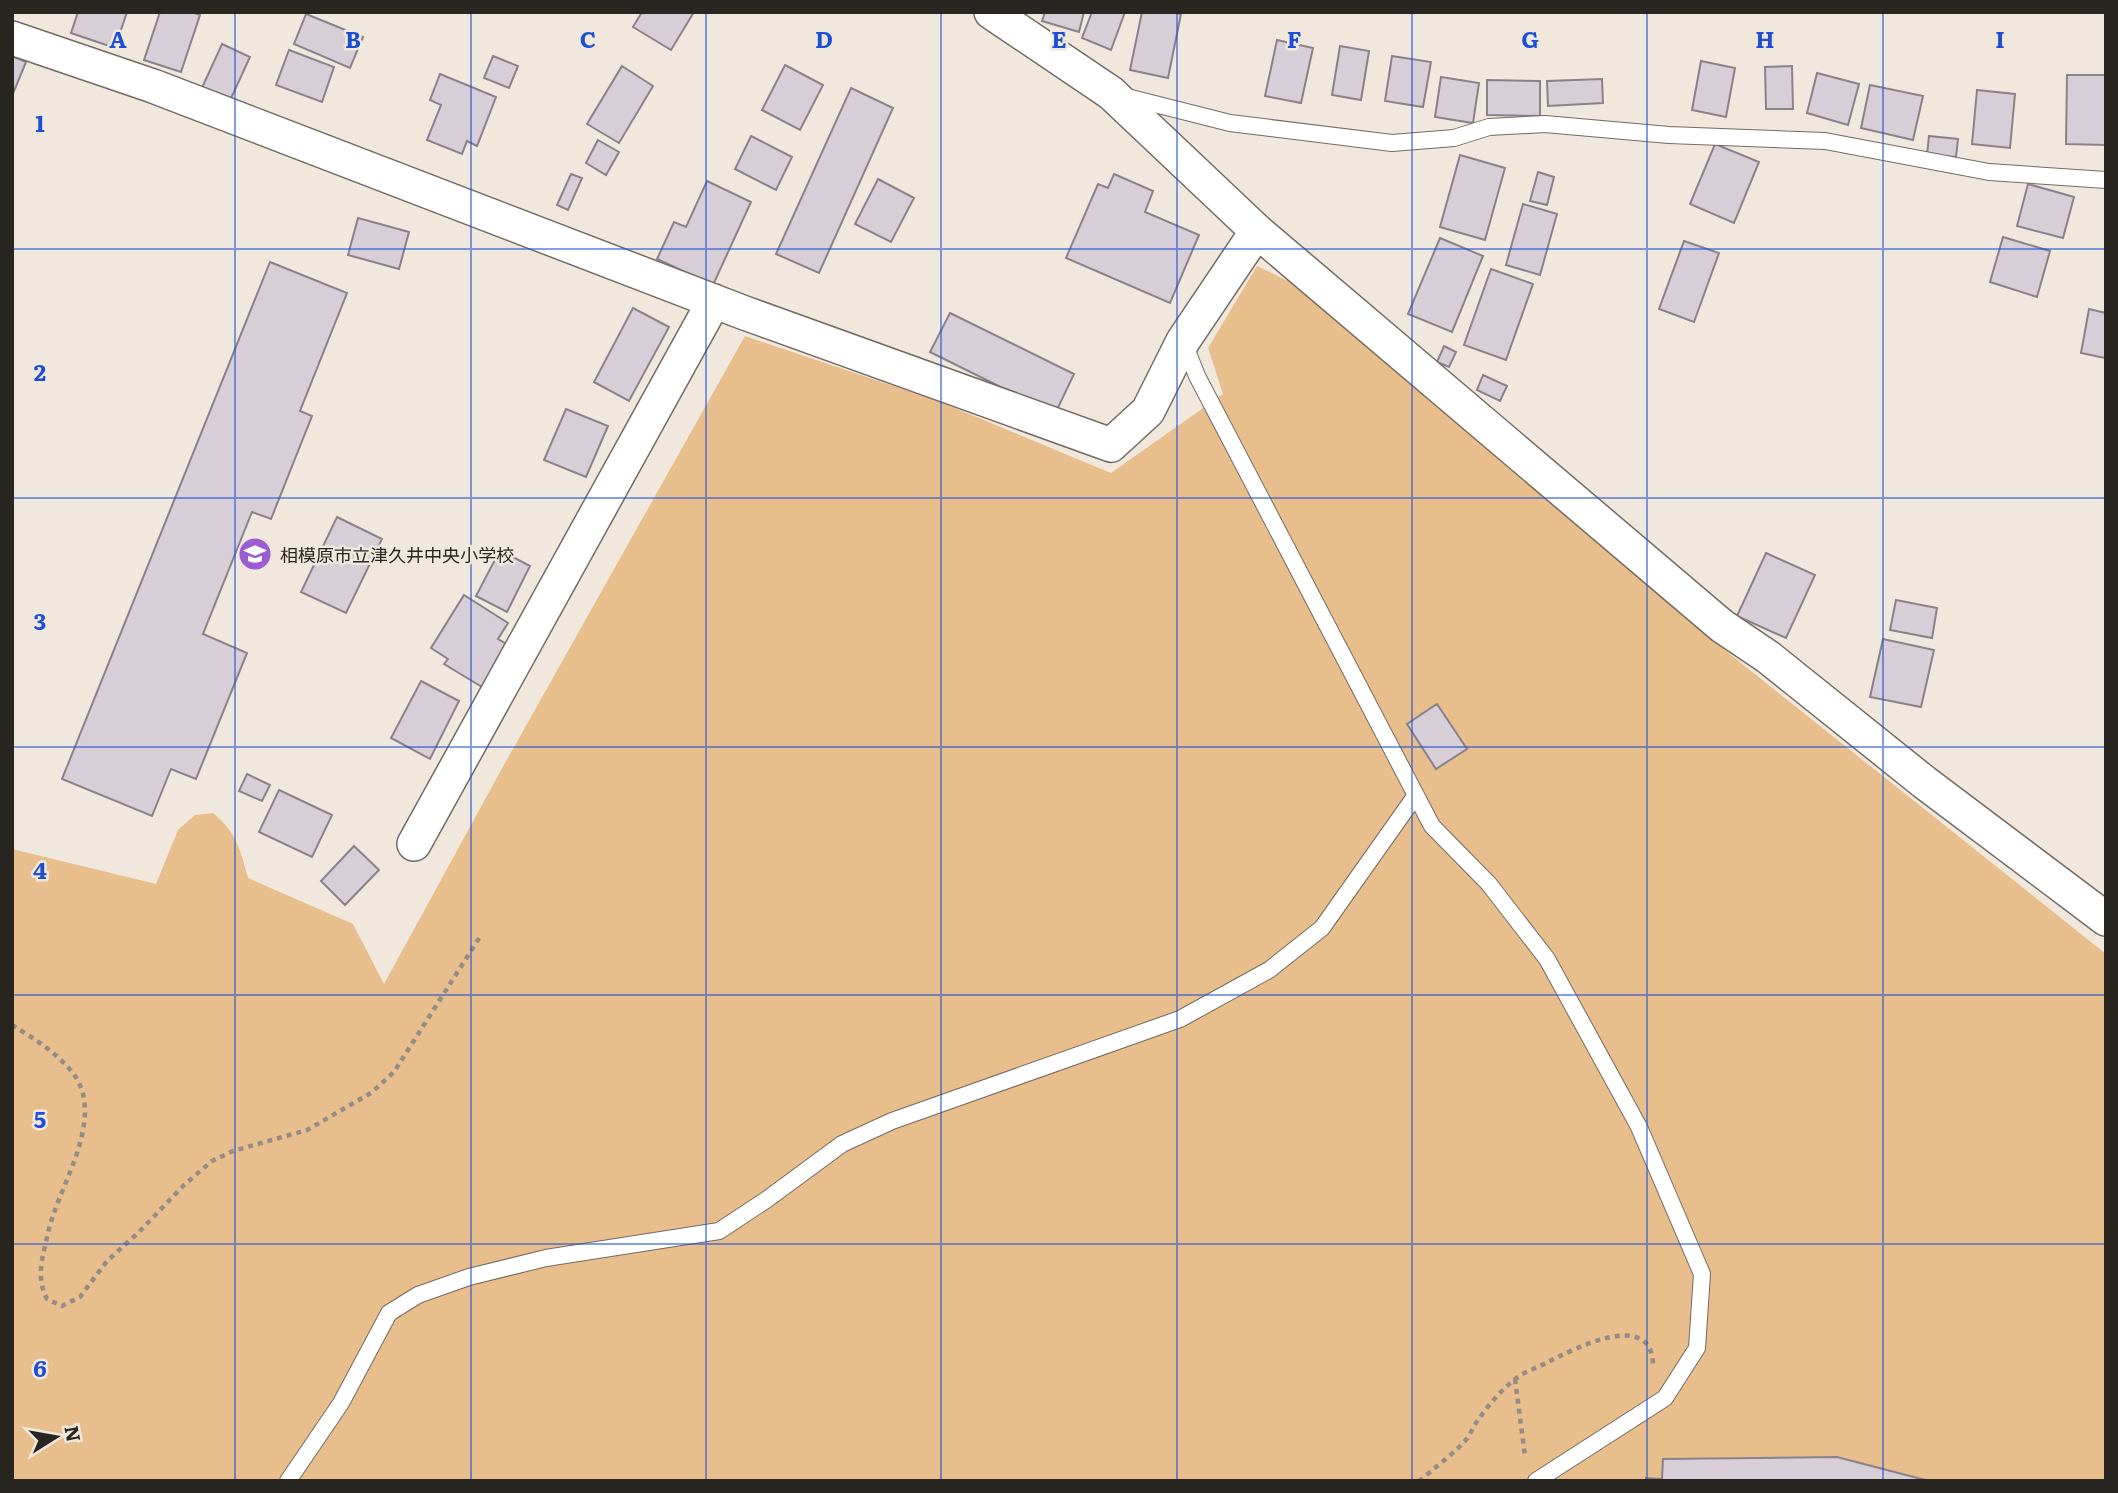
<svg xmlns="http://www.w3.org/2000/svg" width="2118" height="1493" font-family="Literata,'Noto Sans JP',serif">
<style>
.green{fill:#e7be8c}
.building{fill:#d7ced8;stroke:#8a828b;stroke-width:2}
.lines{fill:none;stroke-linecap:round;stroke-linejoin:round}
.service-casing{stroke:#736b62;stroke-width:18}
.minor-casing{stroke:#736b62;stroke-width:36}
.path{stroke:#938d86;stroke-width:4.5;stroke-dasharray:5 5;stroke-linecap:butt}
.service{stroke:#fff;stroke-width:16}
.minor{stroke:#fff;stroke-width:33}
.grid{fill:none;stroke:#1d4ed8;stroke-width:2;stroke-opacity:0.55}
.labels{text-anchor:middle;dominant-baseline:central;stroke-width:5;stroke-linejoin:round;paint-order:stroke}
.poi-label{font-size:18px;fill:#292622;stroke:#f1e8dd;text-anchor:start}
.grid-label{font-size:23px;text-anchor:middle;font-weight:bold;fill:#1d4ed8;stroke:#f1e8dd;stroke-width:5;stroke-linejoin:round;paint-order:stroke}
</style>
<rect width="100%" height="100%" fill="#f1e8dd"/>
<path class="green" d="M1257 266 1296 285 1359 336 1497 457 1716 643 2106 954V1481H12V849L156 884 178 830 195 815 213 813C237 833 240 849 248 878L353 924 384 984 505 763 745 336 938 401 1111 473 1223 394 1208 348Z"/>
<path class="building" d="M78 12H127L115 48 71 33Z
M160 12H192L200 15 181 72 144 60Z
M642 12H694L671 50 633 27Z
M1045 12H1084L1079 32 1042 21Z
M1092 12H1125L1111 50 1082 38Z
M1142 12H1170L1181 14 1168 78 1130 70Z
M306 14 363 37 350 68 294 44Z
M1277 40 1313 48 1301 103 1265 96Z
M222 44 250 57 228 105 200 92Z
M1340 46 1369 51 1361 100 1332 95Z
M289 50 334 67 322 102 276 85Z
M12 56 26 62 12 96Z
M493 56 518 66 509 88 484 78Z
M1392 56 1431 62 1423 107 1385 101Z
M1701 61 1735 68 1726 117 1692 110Z
M785 65 823 85 800 130 762 110Z
M622 66 653 86 619 143 587 124Z
M1792 66 1793 109H1766L1765 67Z
M1817 73 1859 84 1848 125 1807 113Z
M440 74 496 97 477 146 467 141 462 154 427 140 441 105 430 100Z
M2067 75H2106V145L2066 144Z
M1441 77 1479 83 1473 123 1435 117Z
M1602 79 1603 103 1548 106 1547 81Z
M1487 80 1540 81V116L1487 115Z
M1870 85 1923 96 1913 140 1861 128Z
M851 88 893 108 819 273 776 254Z
M1977 90 2015 94 2010 148 1972 144Z
M751 136 792 157 776 190 735 169Z
M1929 136 1958 139 1956 157 1927 155Z
M598 140 619 152 606 175 586 163Z
M1715 144 1759 162 1734 223 1690 204Z
M1460 155 1505 168 1485 240 1440 227Z
M1538 172 1554 177 1547 205 1530 201Z
M571 174 582 178 568 210 557 205Z
M1114 174 1153 191 1145 212 1199 235 1170 303 1066 258 1098 184 1108 188Z
M878 179 914 198 891 242 855 224Z
M707 181 751 202 713 285 657 259 674 222 686 227Z
M2028 184 2074 197 2063 238 2017 226Z
M1523 204 1557 214 1540 275 1506 265Z
M358 218 409 232 399 269 348 255Z
M2003 237 2050 251 2037 297 1990 282Z
M1440 238 1483 256 1452 332 1408 314Z
M1684 241 1719 253 1694 322 1659 309Z
M270 262 347 293 300 411 312 416 271 519 252 512 203 634 247 653 196 779 171 769 152 816 62 779Z
M1491 269 1533 284 1506 360 1464 345Z
M633 308 669 327 629 401 594 382Z
M2089 309 2106 313 2105 358 2081 353Z
M950 313 1074 374 1055 414 930 352Z
M1444 346 1456 352 1449 367 1437 362Z
M1483 375 1507 386 1500 401 1477 390Z
M566 409 608 426 586 477 544 460Z
M337 517 382 539 346 613 301 592Z
M500 550 530 566 507 612 476 596Z
M1766 553 1815 575 1786 638 1737 616Z
M464 595 508 623 498 639 513 648 487 690 444 664 448 659 431 648Z
M1896 600 1937 608 1932 638 1890 630Z
M1883 639 1934 650 1921 707 1870 697Z
M421 681 459 701 430 759 391 738Z
M1437 704 1467 749 1436 769 1407 724Z
M247 774 270 785 262 801 239 791Z
M279 790 332 815 312 857 259 832Z
M354 846 379 870 345 905 321 881Z
M1837 1457 1929 1481H1646V1478L1662 1479 1663 1459Z"/>
<g class="lines">
<defs>
<path id="service" d="M1123 96 1230 123 1392 143 1454 138 1489 127 1545 124 1669 135 1825 141 1989 172 2106 180
M1184 343 1197 376 1432 826 1489 884 1547 959 1639 1127 1702 1274 1697 1348 1665 1398 1536 1481
M288 1481 341 1403 389 1313 418 1295 469 1277 546 1258 719 1231 766 1200 842 1144 892 1121 1180 1019 1269 970 1322 928 1416 795"/>
<path id="minor" d="M991 12 1111 93 1257 231 1722 626 1768 657 1924 782 2106 919
M12 38 153 86 742 312 1111 445 1148 411 1183 341 1257 231
M414 844 714 301"/>
</defs>
<use href="#service" class="service-casing"/>
<use href="#minor" class="minor-casing"/>
<path class="path" d="M12 1025C33 1038 56 1052 72 1072 105 1113 66 1175 53 1216 50 1224 48 1233 46 1242 41 1263 37 1279 47 1299L62 1306 80 1297 107 1261 139 1232 184 1185 212 1161 233 1151 307 1130 371 1093 394 1072 481 935
M1515 1379 1525 1456
M1419 1481C1433 1469 1451 1456 1464 1442 1470 1436 1473 1427 1478 1420 1488 1406 1501 1390 1514 1380 1523 1372 1537 1368 1548 1362 1574 1349 1652 1308 1653 1365"/>
<use href="#service" class="service"/>
<use href="#minor" class="minor"/>
</g>
<path class="grid" d="M235 12V1481M471 12V1481M706 12V1481M941 12V1481M1177 12V1481M1412 12V1481M1647 12V1481M1883 12V1481M12 249H2106M12 498H2106M12 747H2106M12 995H2106M12 1244H2106"/>
<defs>
<symbol id="school-disc" viewBox="-11 -11 22 22"><circle r="9.5" fill="#9c5cd2" stroke="#f1e8dd"/><path d="M0-5L7-2L0 1L-7-2ZM-4 1L0 2.5L4 1V4Q0 6-4 4Z" fill="#fff"/></symbol>
</defs>
<g fill-rule="evenodd">
<use href="#school-disc" x="236" y="535" width="38" height="38"/>
</g>
<g class="labels">
<g class="poi-label">
<text x="280" y="554">相模原市立津久井中央小学校</text>
</g>
</g>
<g class="grid-label">
<text x="118" y="48">A</text>
<text x="353" y="48">B</text>
<text x="588" y="48">C</text>
<text x="824" y="48">D</text>
<text x="1059" y="48">E</text>
<text x="1294" y="48">F</text>
<text x="1530" y="48">G</text>
<text x="1765" y="48">H</text>
<text x="2000" y="48">I</text>
<text x="40" y="132">1</text>
<text x="40" y="381">2</text>
<text x="40" y="630">3</text>
<text x="40" y="879">4</text>
<text x="40" y="1128">5</text>
<text x="40" y="1377">6</text>
</g>
<rect width="2118" height="1493" fill="none" stroke="#292622" stroke-width="28"/>
<g transform="translate(56 1437) rotate(79)" stroke="#f1e8dd" stroke-width="5" paint-order="stroke">
<path d="M0-5L12 26L0 18L-12 26Z" fill="#292622"/>
<text y="-10" font-size="19" font-weight="bold" text-anchor="middle" fill="#292622">N</text>
</g>
</svg>
